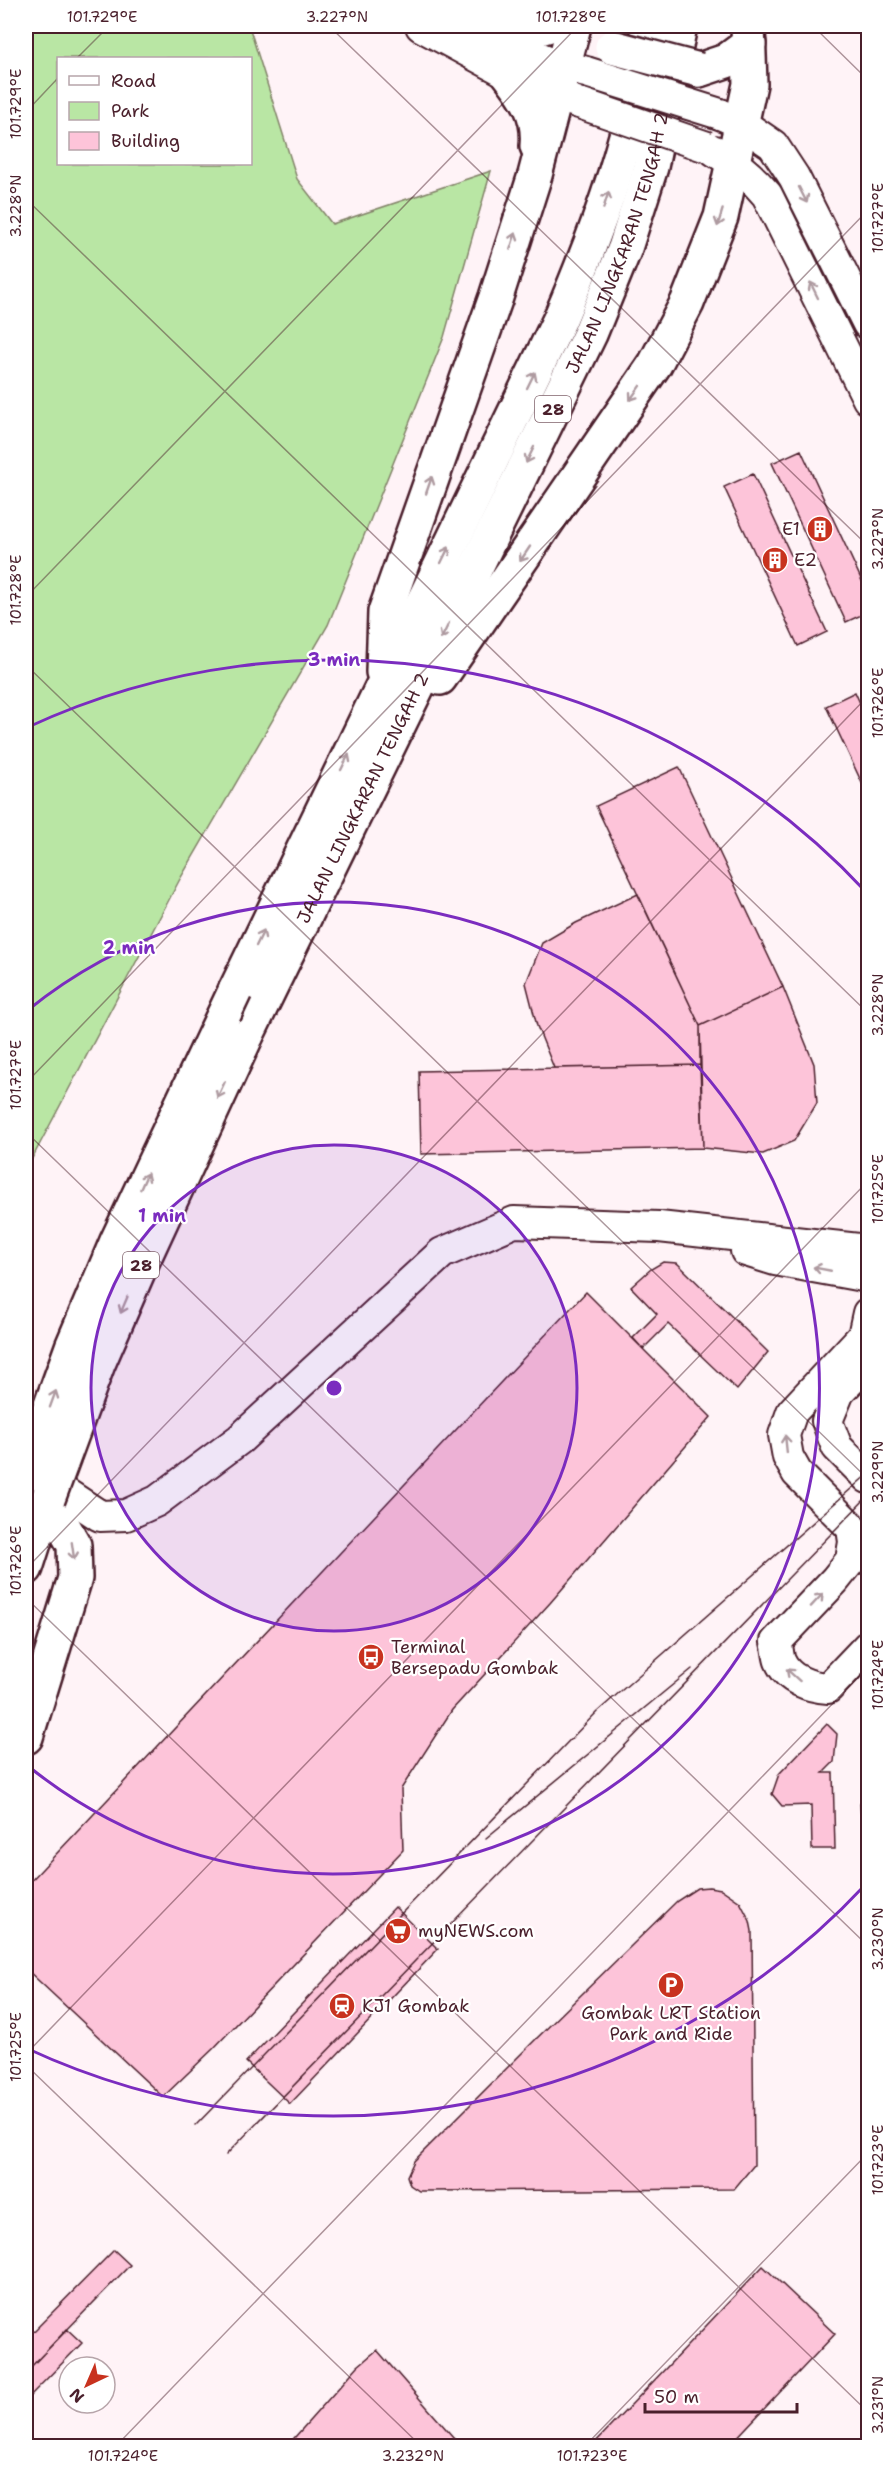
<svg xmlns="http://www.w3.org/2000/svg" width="894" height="2472" font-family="'Shantell Sans',sans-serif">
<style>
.green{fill:#b9e6a4;stroke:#828268;stroke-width:1.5;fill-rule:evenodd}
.building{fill:#fdc4d9;stroke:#4a1f2b;stroke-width:1.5}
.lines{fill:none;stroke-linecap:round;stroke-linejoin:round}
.secondary-casing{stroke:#4a1f2b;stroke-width:34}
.highway-casing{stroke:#4a1f2b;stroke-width:38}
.secondary{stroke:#fff;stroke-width:30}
.highway{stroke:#fff;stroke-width:33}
.tram{stroke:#4a1f2b;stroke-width:1.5}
.secondary-bridge-casing{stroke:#4a1f2b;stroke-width:34;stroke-linecap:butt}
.highway-bridge-casing{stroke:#4a1f2b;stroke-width:38;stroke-linecap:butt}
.secondary-bridge{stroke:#fff;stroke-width:30}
.highway-bridge{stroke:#fff;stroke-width:33}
.oneway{stroke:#ae9aa0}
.ticks{fill:none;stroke:#4a1f2b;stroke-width:1.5;stroke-opacity:0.45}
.ring{fill:none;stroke:#7b2cbf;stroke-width:3}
.labels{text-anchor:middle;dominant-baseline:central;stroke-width:4.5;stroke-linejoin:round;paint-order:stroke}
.shield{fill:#fff;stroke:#80626b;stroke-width:1.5}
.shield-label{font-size:16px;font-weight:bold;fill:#4a1f2b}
.street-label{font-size:18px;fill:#4a1f2b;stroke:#fff}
.poi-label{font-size:18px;fill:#4a1f2b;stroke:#fff;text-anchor:start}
.centre{fill:#7b2cbf;stroke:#fff;stroke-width:3}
.ring-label{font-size:18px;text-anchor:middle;font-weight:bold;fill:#7b2cbf;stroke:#fff;stroke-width:4.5;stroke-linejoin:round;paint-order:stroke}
.neatline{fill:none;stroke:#4a1f2b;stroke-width:2}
.ticks-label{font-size:15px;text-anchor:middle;fill:#4a1f2b}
</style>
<rect width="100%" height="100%" fill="#fff3f7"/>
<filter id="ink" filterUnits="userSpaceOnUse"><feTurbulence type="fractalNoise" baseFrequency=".0167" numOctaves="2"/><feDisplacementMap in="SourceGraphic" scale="12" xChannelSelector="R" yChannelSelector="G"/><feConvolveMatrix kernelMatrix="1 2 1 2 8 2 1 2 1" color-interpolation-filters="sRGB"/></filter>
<g filter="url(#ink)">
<path class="green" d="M26 26H249L297 179 332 224 491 171 444 337 328 625 180 879 26 1170ZM58 58H250V164H58Z"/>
<path class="building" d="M801 450 868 594V612L846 622 772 463Z
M753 474 827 632 798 646 724 487Z
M855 692 868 721V796L826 706Z
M679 767 783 987 700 1026 596 806Z
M638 894 700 1026V1065L554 1068 537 1026 526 983 542 943 576 923Z
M783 987 814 1064 817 1103 794 1141 763 1154 703 1148 700 1026Z
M700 1065 703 1148 421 1154 419 1071Z
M663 1262 677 1263 768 1352 737 1390 668 1324 643 1349 633 1338 657 1314 631 1287 651 1269Z
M586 1292 711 1417 550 1603 452 1710 401 1789 403 1850 213 2049 163 2097 26 1969V1886Z
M827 1724 837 1734 834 1762 823 1773H833L835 1849H812L811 1805 782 1806 772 1794 779 1774Z
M865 1726H868V1787H866Z
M860 1804H868V1817H861Z
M709 1887 721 1889 740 1902 750 1921 752 1931 754 2165 734 2189 419 2191 410 2185 407 2176 414 2161 536 2039 677 1901 697 1888Z
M395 1907 438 1949 290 2104 246 2062Z
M114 2250 130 2265 26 2372V2339Z
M763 2266 835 2334 729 2446H592Z
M67 2329 82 2343 26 2400V2372Z
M377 2350 461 2446H287L358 2366Z"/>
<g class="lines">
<defs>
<path id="secondary" d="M421 26 508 73 556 95 579 103
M484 36 551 62 586 72
M720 114 741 123 773 145 794 177 868 324
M715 151C736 163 751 176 767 195L868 399
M746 1251 775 1260 868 1277
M868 1313 863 1336 792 1412 784 1435 788 1457 797 1473 852 1528 854 1542 851 1560 835 1580 776 1642C778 1648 778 1656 780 1661 788 1680 810 1687 828 1688L868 1646
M868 1362 839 1392 827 1421 837 1447 868 1478
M35 1473 100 1516 126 1515 157 1501 240 1439 442 1253 514 1222 659 1227 868 1250"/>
<g id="highway">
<path d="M482 35H517L547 26"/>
<path d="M699 70 726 61 749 44"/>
<path d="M508 73C527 97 540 115 537 146"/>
<path d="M383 672 385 612 496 297 535 175 574 26"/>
<path d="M440 678 655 364 687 303 721 217 750 84 748 26"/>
<path d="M235 991 560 319C600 225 636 127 648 26"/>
<path id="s1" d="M246 1037 590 334 625 248 651 167 680 26"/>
<path d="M26 1568 48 1499"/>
<path d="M26 1737 75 1578 74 1545 48 1499"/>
</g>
</defs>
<use href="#secondary" class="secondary-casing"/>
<use href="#highway" class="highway-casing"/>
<use href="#secondary" class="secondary"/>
<use href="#highway" class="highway"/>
<path class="tram" d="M486 1838 692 1669
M196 2125 597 1712 868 1474
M226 2155 868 1496"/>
<defs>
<path id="secondary-bridge" d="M586 72 720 114
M582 104 707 147"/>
<path id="highway-bridge" d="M612 47 699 70
M26 1474 72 1347 117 1241 235 991
M48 1499 98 1364 144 1258 246 1037"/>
</defs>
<use href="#secondary-bridge" class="secondary-bridge-casing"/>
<use href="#highway-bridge" class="highway-bridge-casing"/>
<use href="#secondary-bridge" class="secondary-bridge"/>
<use href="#highway-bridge" class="highway-bridge"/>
</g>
<defs><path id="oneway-shaft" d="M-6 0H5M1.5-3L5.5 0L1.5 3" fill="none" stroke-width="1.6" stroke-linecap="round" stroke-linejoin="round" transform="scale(1.5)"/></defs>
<g class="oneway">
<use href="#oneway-shaft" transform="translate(803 195) rotate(63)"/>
<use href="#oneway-shaft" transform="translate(606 200) rotate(-73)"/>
<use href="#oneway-shaft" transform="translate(720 218) rotate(107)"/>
<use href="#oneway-shaft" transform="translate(513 241) rotate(-72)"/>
<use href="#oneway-shaft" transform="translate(814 290) rotate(-116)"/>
<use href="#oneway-shaft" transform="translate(531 380) rotate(-64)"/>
<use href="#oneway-shaft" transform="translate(635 393) rotate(125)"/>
<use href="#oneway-shaft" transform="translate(530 455) rotate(116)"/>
<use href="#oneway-shaft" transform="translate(429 485) rotate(-71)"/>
<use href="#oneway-shaft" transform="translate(525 554) rotate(124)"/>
<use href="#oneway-shaft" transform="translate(445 555) rotate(-64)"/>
<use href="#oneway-shaft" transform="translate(445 631) rotate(116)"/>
<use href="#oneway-shaft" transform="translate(345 762) rotate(-64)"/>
<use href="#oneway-shaft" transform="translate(260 938) rotate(-64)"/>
<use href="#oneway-shaft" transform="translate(221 1090) rotate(115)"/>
<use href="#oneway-shaft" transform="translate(144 1181) rotate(-66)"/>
<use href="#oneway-shaft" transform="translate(822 1269) rotate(-169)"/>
<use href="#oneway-shaft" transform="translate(124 1305) rotate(113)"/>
<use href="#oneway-shaft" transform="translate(53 1399) rotate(-70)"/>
<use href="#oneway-shaft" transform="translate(786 1444) rotate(-96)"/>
<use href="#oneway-shaft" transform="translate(73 1551) rotate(82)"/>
<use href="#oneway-shaft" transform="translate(817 1600) rotate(-47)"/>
<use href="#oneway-shaft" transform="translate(793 1675) rotate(-138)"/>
</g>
</g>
<path class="ticks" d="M329 26 868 546M813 26 868 80M77 58 109 26M26 112 58 78M26 199 868 1013M26 597 578 26M26 665 868 1479M26 1083 868 210M26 1132 868 1946M26 1569 868 696M26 1598 868 2412M26 2054 868 1181M26 2065 421 2446M116 2446 868 1667M585 2446 868 2153"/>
<circle cx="334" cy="1388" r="243" fill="#7b2cbf" fill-opacity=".12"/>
<g class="ring">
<circle cx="334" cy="1388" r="243"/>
<path d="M28 1010A486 486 0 1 1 28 1766"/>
<path d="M866 1884A728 728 0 0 1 26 2048M26 728A728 728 0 0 1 866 892"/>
</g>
<defs>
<symbol id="building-disc" viewBox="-11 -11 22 22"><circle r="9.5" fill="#c8321e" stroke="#fff"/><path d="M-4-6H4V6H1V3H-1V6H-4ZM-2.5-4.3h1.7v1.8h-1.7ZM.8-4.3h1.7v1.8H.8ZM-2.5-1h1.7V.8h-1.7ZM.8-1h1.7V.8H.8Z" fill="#fff"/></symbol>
<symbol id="bus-disc" viewBox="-11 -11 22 22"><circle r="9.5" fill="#c8321e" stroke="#fff"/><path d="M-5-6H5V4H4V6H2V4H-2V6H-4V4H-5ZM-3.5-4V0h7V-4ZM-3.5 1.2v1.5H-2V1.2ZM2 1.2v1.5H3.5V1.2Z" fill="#fff"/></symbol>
<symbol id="supermarket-disc" viewBox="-11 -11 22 22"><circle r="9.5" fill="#c8321e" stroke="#fff"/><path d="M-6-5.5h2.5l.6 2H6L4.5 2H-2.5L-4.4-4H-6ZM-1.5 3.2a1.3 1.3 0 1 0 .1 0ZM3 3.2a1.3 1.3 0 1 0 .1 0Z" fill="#fff"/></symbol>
<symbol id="parking-disc" viewBox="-11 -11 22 22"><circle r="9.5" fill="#c8321e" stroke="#fff"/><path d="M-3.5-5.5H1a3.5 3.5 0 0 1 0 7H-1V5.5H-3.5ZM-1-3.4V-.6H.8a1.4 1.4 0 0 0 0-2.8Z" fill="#fff"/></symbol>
<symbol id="station-disc" viewBox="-11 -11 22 22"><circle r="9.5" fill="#c8321e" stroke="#fff"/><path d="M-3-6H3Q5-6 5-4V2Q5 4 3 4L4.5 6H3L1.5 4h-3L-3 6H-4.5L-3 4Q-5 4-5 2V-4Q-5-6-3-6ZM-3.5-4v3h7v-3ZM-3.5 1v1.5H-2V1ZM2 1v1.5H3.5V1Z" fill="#fff"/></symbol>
</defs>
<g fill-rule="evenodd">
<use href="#building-disc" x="805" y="514" width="30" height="30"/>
<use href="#building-disc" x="760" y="545" width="30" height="30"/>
<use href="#bus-disc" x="356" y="1642" width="30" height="30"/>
<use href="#supermarket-disc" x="383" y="1916" width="30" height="30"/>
<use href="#parking-disc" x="656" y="1970" width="30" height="30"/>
<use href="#station-disc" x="327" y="1991" width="30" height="30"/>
</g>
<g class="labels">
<g class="shield">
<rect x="535" y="396" width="36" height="26" rx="4.5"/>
<rect x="123" y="1252" width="36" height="26" rx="4.5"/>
</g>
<g class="shield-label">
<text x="553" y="409">28</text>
<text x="141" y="1265">28</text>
</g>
<g class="street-label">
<text stroke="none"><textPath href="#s1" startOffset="878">JALAN LINGKARAN TENGAH 2</textPath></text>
<text stroke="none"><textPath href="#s1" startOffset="266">JALAN LINGKARAN TENGAH 2</textPath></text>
</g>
<g class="poi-label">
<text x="800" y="529" text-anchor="end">E1</text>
<text x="794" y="560">E2</text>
<text x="391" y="1647">Terminal<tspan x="391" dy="21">Bersepadu Gombak</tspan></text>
<text x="418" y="1931">myNEWS.com</text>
<text x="362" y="2006">KJ1 Gombak</text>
<text x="671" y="2013" text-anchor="middle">Gombak LRT Station<tspan x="671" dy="21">Park and Ride</tspan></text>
</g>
</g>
<circle cx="334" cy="1388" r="9" class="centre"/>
<g class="ring-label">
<text x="334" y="666">3 min</text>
<text x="129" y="954">2 min</text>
<text x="162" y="1222">1 min</text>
</g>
<rect width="894" height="2472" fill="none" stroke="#fff" stroke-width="66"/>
<rect x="57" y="57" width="195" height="108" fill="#ffffff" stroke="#b7a5aa" stroke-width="1.5"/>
<rect x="69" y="76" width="30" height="9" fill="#ffffff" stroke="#b7a5aa" stroke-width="1.5"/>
<text x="111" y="87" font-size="18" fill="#4a1f2b">Road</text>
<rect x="69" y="102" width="30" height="18" fill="#b9e6a4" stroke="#b7a5aa" stroke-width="1.5"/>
<text x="111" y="117" font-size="18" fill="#4a1f2b">Park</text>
<rect x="69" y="132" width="30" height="18" fill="#fdc4d9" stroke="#b7a5aa" stroke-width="1.5"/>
<text x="111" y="147" font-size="18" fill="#4a1f2b">Building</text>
<g transform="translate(87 2385) rotate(224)"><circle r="28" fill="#ffffff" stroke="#b7a5aa" stroke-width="1.5"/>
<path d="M0-4.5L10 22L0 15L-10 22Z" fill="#c8321e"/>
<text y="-9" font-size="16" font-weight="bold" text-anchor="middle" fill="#4a1f2b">N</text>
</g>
<path d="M645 2403v9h152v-9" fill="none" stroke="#4a1f2b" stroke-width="3"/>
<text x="654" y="2403" font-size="18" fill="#4a1f2b" stroke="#ffffff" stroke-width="4.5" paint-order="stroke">50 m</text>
<rect x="33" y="33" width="828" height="2406" class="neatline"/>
<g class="ticks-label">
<text x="102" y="22">101.729°E</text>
<text x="337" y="22">3.227°N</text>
<text x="571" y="22">101.728°E</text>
<text transform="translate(16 104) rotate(-90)" y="5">101.729°E</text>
<text transform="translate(16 206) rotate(-90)" y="5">3.228°N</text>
<text transform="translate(878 218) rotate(-90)" y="5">101.727°E</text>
<text transform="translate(878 539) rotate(-90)" y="5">3.227°N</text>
<text transform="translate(16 590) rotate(-90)" y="5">101.728°E</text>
<text transform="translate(878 703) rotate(-90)" y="5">101.726°E</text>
<text transform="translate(878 1005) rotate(-90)" y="5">3.228°N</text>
<text transform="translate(16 1075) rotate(-90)" y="5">101.727°E</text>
<text transform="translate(878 1189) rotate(-90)" y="5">101.725°E</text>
<text transform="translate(878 1472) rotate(-90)" y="5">3.229°N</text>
<text transform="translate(16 1561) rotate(-90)" y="5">101.726°E</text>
<text transform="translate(878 1675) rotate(-90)" y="5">101.724°E</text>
<text transform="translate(878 1939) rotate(-90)" y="5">3.230°N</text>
<text transform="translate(16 2047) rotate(-90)" y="5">101.725°E</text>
<text transform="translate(878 2160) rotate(-90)" y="5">101.723°E</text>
<text transform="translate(878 2405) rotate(-90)" y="5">3.231°N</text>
<text x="123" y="2461">101.724°E</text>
<text x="413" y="2461">3.232°N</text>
<text x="592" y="2461">101.723°E</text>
</g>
</svg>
